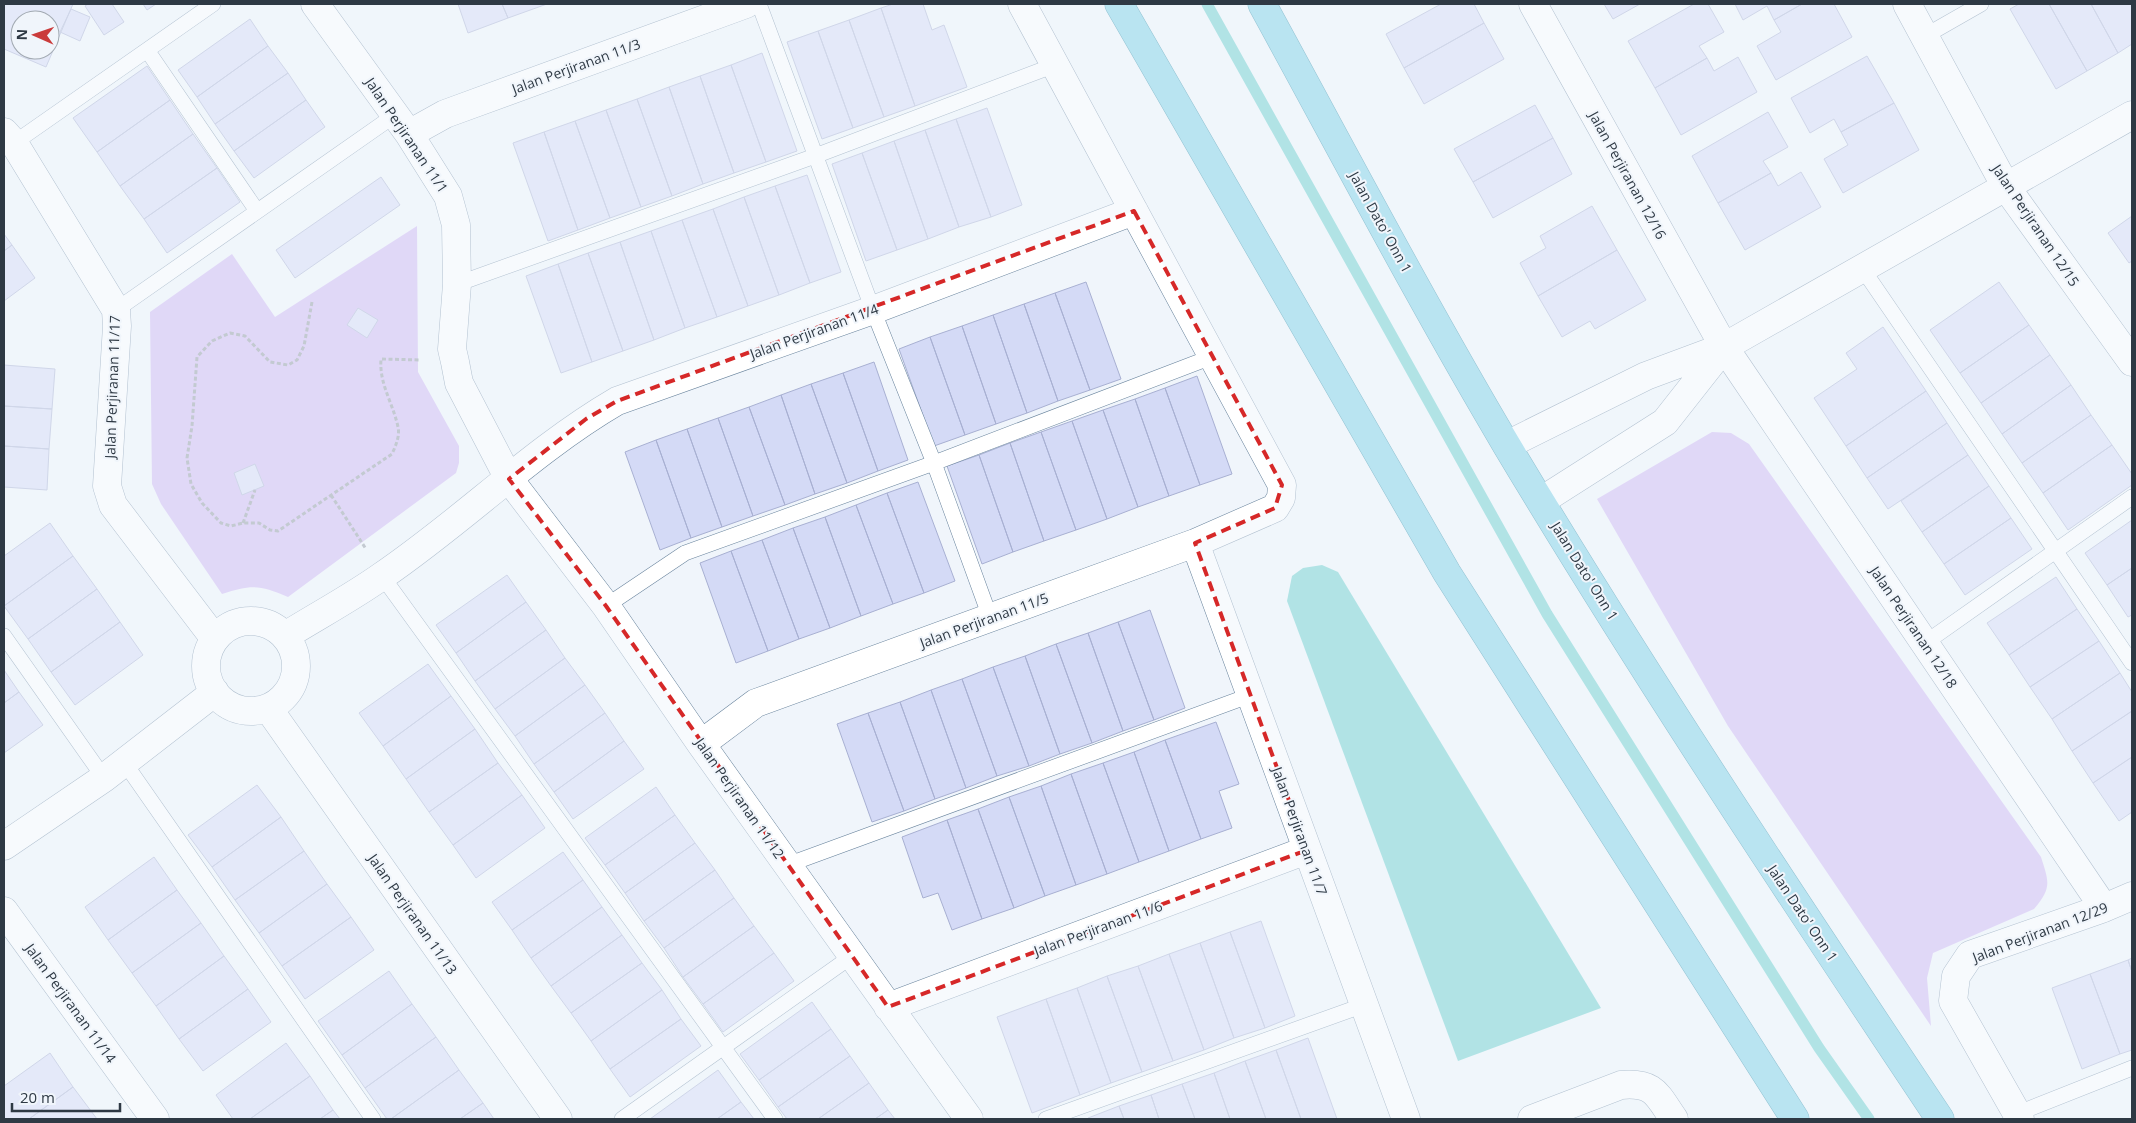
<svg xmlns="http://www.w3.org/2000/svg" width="2136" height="1123" font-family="'Open Sans',sans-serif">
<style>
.green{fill:#cdb4f2}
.water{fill:#65cdca}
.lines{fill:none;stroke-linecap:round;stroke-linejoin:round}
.stream{stroke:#65cdca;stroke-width:11}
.building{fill:#d4daf6;stroke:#a8b0d2;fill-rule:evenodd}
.lane-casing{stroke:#69849d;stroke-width:16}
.street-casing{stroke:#69849d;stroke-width:29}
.primary-casing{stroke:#2285a0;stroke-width:29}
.path{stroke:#8c949d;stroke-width:3;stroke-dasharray:4 2.5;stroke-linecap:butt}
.lane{stroke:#fff;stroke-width:15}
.street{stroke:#fff;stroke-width:28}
.primary{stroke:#76cee4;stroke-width:28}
.marked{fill:none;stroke:#d62828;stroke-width:4;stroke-dasharray:10 6;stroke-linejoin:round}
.labels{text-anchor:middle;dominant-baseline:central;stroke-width:4;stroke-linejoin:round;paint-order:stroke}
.street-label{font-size:14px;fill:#2e3944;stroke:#f0f5fb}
</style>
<rect width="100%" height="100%" fill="#f0f5fb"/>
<path class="green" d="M417 226 418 372 459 446V463L456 473 288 597C260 585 252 584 222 594L161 504 152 484 150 312 232 254 275 317Z
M1712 432 1731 433 1749 444 2041 857C2049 882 2052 888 2034 909L1933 953 1927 978 1931 1026 1728 726 1597 499Z"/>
<path class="water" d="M1322 565 1338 572 1601 1008 1458 1061 1287 601 1292 576 1303 568Z"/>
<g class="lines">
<path class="stream" d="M1207 4 1547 614 1819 1048 1869 1119"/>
</g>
<path class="building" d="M4 4H73L46 67 4 49ZM20 20H50V50H20Z
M88 4H112L124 22 104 35 85 6Z
M143 4H156L147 10Z
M458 4H502L508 18 468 33Z
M502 4H547L508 18Z
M893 4H923L932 30 944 25 967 87 915 106 881 8Z
M1441 4H1474L1484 23 1404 68 1386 34Z
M1604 4H1640L1613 19Z
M1694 4H1708L1724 32 1699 46 1707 58 1655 88 1628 41Z
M1735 4H1802L1774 20 1767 6 1743 20Z
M1802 4H1834L1852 37 1776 80 1757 46 1781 32 1774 20Z
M2019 4H2049L2087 71 2056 89 2010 9Z
M2049 4H2091L2118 53 2087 71Z
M2091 4H2132V44L2118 53Z
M881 8 915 106 884 117 849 20Z
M71 9 90 17 80 41 60 32Z
M250 19 268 46 197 97 178 70Z
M849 20 884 117 853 128 818 31Z
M1484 23 1504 59 1424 104 1404 68Z
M818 31 853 128 822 139 787 42Z
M268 46 288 73 215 124 197 97Z
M762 53 797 151 766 162 731 65Z
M1867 56 1894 103 1841 132 1834 119 1810 133 1791 98Z
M1738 57 1757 92 1681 135 1655 88 1707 58 1714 71Z
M731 65 766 162 734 173 700 76Z
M147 66 170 100 97 152 73 118Z
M288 73 306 100 234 151 215 124Z
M700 76 734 173 703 184 669 87Z
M669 87 703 184 672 196 637 99Z
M637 99 672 196 641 207 606 110Z
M170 100 193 134 120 186 97 152Z
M306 100 325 127 254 178 234 151Z
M1894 103 1919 150 1843 193 1824 159 1848 145 1841 132Z
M1535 105 1553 138 1473 182 1454 149Z
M987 108 1022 205 991 217 956 119Z
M606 110 641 207 610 218 575 121Z
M1768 112 1788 147 1763 161 1771 173 1718 203 1692 156Z
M956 119 991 217 959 227 925 130Z
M575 121 610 218 578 230 544 132Z
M925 130 959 227 928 239 894 141Z
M544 132 578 230 548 241 513 143Z
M193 134 217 168 144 219 120 186Z
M1553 138 1572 174 1493 218 1473 182Z
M894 141 928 239 897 250 862 153Z
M862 153 897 250 866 261 832 164Z
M217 168 240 202 167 253 144 219Z
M1801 172 1821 207 1745 250 1718 203 1771 173 1778 186Z
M807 175 841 272 810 283 775 186Z
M381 177 400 205 295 278 276 250Z
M775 186 810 283 779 295 744 197Z
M744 197 779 295 748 306 713 209Z
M1592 206 1617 250 1538 296 1520 263 1546 248 1540 236Z
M713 209 748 306 717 317 682 220Z
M2132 216V261L2129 263 2108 233Z
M682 220 717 317 685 328 651 231Z
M651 231 685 328 654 340 620 242Z
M4 234 12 245 4 251Z
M620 242 654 340 623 351 588 253Z
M12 245 35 278 4 301V251Z
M1617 250 1646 300 1595 329 1590 321 1562 337 1538 296Z
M588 253 623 351 592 362 558 264Z
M558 264 592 362 561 373 526 276Z
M1086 282 1121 379 1090 390 1055 293Z
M1999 282 2029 325 1960 373 1930 330Z
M1055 293 1090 390 1058 401 1024 304Z
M1024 304 1058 401 1027 413 993 315Z
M358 308 378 320 367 338 347 325Z
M993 315 1027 413 996 424 962 326Z
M2029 325 2050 355 1981 403 1960 373Z
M962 326 996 424 965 435 930 337Z
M1883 327 1926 391 1846 446 1814 398 1857 369 1846 353Z
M930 337 965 435 934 446 899 349Z
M2050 355 2071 385 2002 434 1981 403Z
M874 362 908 460 878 471 843 373Z
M4 365 55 369 52 409 4 406Z
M843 373 878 471 847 483 811 384Z
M1197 376 1232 474 1200 485 1165 388Z
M811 384 847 483 815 494 781 395Z
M2071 385 2091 415 2022 463 2002 434Z
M1165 388 1200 485 1169 496 1135 399Z
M1926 391 1947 423 1867 478 1846 446Z
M781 395 815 494 785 505 749 407Z
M1135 399 1169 496 1138 507 1103 410Z
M4 406 52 409 49 449 4 446Z
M749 407 785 505 753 516 718 418Z
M1103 410 1138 507 1107 519 1072 421Z
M2091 415 2112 445 2043 493 2022 463Z
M718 418 753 516 722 527 687 429Z
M1072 421 1107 519 1076 530 1041 432Z
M1947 423 1968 455 1888 509 1867 478Z
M687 429 722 527 691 538 656 440Z
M1041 432 1076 530 1044 541 1010 443Z
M656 440 691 538 660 550 625 452Z
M1010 443 1044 541 1013 552 979 455Z
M2112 445 2132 474V485L2068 530 2043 493Z
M4 446 49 449 47 490 4 487Z
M979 455 1013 552 982 564 947 466Z
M1968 455 1989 486 1922 532 1901 501Z
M255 464 264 486 242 495 234 473Z
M918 482 955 581 924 593 887 493Z
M1989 486 2011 518 1944 564 1922 532Z
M887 493 924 593 893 604 856 505Z
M856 505 893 604 861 616 825 517Z
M825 517 861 616 830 628 793 528Z
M2011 518 2032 549 1965 595 1944 564Z
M2132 520V568L2107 585 2085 553Z
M50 523 73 556 4 606V556Z
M793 528 830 628 799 639 762 540Z
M762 540 799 639 768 651 731 551Z
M731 551 768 651 736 663 700 563Z
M73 556 97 589 28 639 4 606Z
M2132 568V615L2128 617 2107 585Z
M507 575 526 602 456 653 436 625Z
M2056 577 2077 609 2009 655 1987 623Z
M97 589 120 622 51 672 28 639Z
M526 602 546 630 475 681 456 653Z
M2077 609 2099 641 2030 687 2009 655Z
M1150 610 1185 708 1154 720 1118 622Z
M120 622 143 655 75 705 51 672Z
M1118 622 1154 720 1123 731 1088 633Z
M546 630 565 658 495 709 475 681Z
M1088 633 1123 731 1092 743 1056 644Z
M2099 641 2120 673 2052 719 2030 687Z
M1056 644 1092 743 1060 754 1025 656Z
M1025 656 1060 754 1029 766 993 667Z
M565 658 585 685 515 736 495 709Z
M428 664 451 696 383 746 359 713Z
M993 667 1029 766 997 776 962 679Z
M4 670 19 692 4 703Z
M2120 673 2132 692V711L2072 751 2052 719Z
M962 679 997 776 966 788 931 690Z
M585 685 605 713 534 764 515 736Z
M931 690 966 788 935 799 900 702Z
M19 692 43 725 4 753V703Z
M451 696 475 729 406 779 383 746Z
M900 702 935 799 904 811 868 713Z
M2132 711V757L2093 783 2072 751Z
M605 713 624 741 554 792 534 764Z
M868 713 904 811 872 822 837 724Z
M1216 722 1239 784 1219 791 1232 828 1201 839 1165 740Z
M475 729 498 763 429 812 406 779Z
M1165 740 1201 839 1169 851 1134 752Z
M624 741 644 769 573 819 554 792Z
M1134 752 1169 851 1139 862 1103 763Z
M2132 757V812L2119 821 2093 783Z
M498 763 522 795 453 845 429 812Z
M1103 763 1139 862 1107 874 1071 774Z
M1071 774 1107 874 1076 885 1041 786Z
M257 785 281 817 212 867 188 835Z
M1041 786 1076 885 1045 896 1009 797Z
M656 787 675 815 605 865 585 838Z
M522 795 545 828 476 878 453 845Z
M1009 797 1045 896 1014 908 978 809Z
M978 809 1014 908 982 919 947 820Z
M675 815 695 843 625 893 605 865Z
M281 817 304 851 235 900 212 867Z
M947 820 982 919 952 930 938 893 923 898 902 837Z
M695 843 715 870 644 921 625 893Z
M304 851 327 884 259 933 235 900Z
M563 852 583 880 512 930 492 902Z
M154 857 177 890 108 940 85 907Z
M715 870 734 898 664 948 644 921Z
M583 880 602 907 531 958 512 930Z
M327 884 351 917 282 966 259 933Z
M177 890 201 923 132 973 108 940Z
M734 898 754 926 683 977 664 948Z
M602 907 622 935 551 986 531 958Z
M351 917 374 950 305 999 282 966Z
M1261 921 1295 1016 1265 1028 1230 932Z
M201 923 224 956 156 1006 132 973Z
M754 926 774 953 703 1004 683 977Z
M1230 932 1265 1028 1234 1038 1200 943Z
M622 935 642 963 571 1013 551 986Z
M1200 943 1234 1038 1204 1050 1169 954Z
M774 953 794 981 723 1032 703 1004Z
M1169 954 1204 1050 1173 1061 1138 966Z
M224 956 248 989 179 1039 156 1006Z
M2132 958V972L2128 960Z
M2128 960 2132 972V1050L2120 1054 2090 974Z
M642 963 662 990 591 1041 571 1013Z
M1138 966 1173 1061 1142 1072 1107 976Z
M389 971 412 1004 342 1055 318 1021Z
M2090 974 2120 1054 2082 1069 2052 988Z
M1107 976 1142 1072 1111 1083 1077 988Z
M1077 988 1111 1083 1080 1095 1046 999Z
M248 989 271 1022 203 1071 179 1039Z
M662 990 681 1019 610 1069 591 1041Z
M1046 999 1080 1095 1032 1113 997 1017Z
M812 1002 831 1029 759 1080 740 1054Z
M412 1004 436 1037 365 1088 342 1055Z
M681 1019 701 1046 630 1097 610 1069Z
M831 1029 850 1056 778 1107 759 1080Z
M436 1037 459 1070 391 1119H387L365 1088Z
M1308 1038 1337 1119H1301L1276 1050Z
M286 1043 310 1076 250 1119H233L216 1095Z
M1276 1050 1301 1119H1266L1245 1061Z
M50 1053 73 1087 29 1119H4V1086Z
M850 1056 869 1083 818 1119H787L778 1107Z
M1245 1061 1266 1119H1230L1214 1073Z
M459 1070 483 1103 460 1119H391Z
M718 1070 741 1102 717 1119H650Z
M1214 1073 1230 1119H1195L1182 1084Z
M310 1076 333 1110 320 1119H250Z
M869 1083 888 1110 875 1119H818Z
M1182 1084 1195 1119H1159L1151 1095Z
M73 1087 97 1119H29Z
M1151 1095 1159 1119H1124L1119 1106Z
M741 1102 754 1119H717Z
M483 1103 494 1119H460Z
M1119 1106 1124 1119H1088V1118Z
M333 1110 340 1119H320Z
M888 1110 895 1119H875Z"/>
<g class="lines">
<defs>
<path id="lane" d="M759 4 873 310 934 463 990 617
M1925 36 1981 4
M147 50 257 211
M14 143 213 4
M1862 268 2132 663
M457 284 815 156 1055 65
M116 310 395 115
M382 576 775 1119
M606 606 685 553 934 463 1214 356
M4 636 104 778
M1925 643 2132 497
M124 762 373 1119
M787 865 1251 695
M2016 1114 2132 1068
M622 1119 852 956
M1046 1119 1364 1005"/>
<path id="street" d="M315 4 409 134 448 196 456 225 457 284 452 349 455 362 459 383 509 479 606 606 701 744 969 1119
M1533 4 1724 347 2104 908
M1907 4 2006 187 2132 362
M4 132 14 143 116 310 117 326 107 486 113 505 215 639
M409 134 445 114 746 4
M1507 445 1646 376 1724 347 2132 115
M1541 501 1665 422 1724 347
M1195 543 1406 1119
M206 666a45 45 0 1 1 90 0a45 45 0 1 1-90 0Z
M285 636C317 616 351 598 382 576 463 521 533 450 617 401L873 310 1134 211
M268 708 558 1119
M701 744 756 703 1195 543 1275 508 1281 498 1282 485 1022 4
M4 846 104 778 215 692
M4 911 155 1119
M888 1007 1307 850
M1532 1119 1621 1085C1655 1082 1657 1095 1674 1119
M2020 1119 1953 1001 1956 976 1970 955 2104 908 2132 896"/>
<path id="primary" d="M1119 4 1447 573 1795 1119
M1262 4C1343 152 1421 301 1507 446 1644 675 1792 897 1940 1119"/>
</defs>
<use href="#lane" class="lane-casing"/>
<use href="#street" class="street-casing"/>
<use href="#primary" class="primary-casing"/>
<path class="path" d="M312 302 304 346 297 360 288 365 270 362 245 336 230 333 212 341 197 357 192 426 187 458 191 484 202 503 221 523 231 526 243 523H259L270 530 278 531 392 454C396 445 400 436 398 427 393 403 379 384 381 359L421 360
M331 495 366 549
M243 523 255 490"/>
<use href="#lane" class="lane"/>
<use href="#street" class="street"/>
<use href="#primary" class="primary"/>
</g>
<path d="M0 0H2136V1123H0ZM1134 211 1282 485 1275 508 1195 543 1307 850 888 1007 606 606 509 479 586 419 617 401Z" fill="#f0f5fb" fill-opacity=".55" fill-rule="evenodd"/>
<path class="marked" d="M1134 211 1282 485 1275 508 1195 543 1307 850 888 1007 606 606 509 479 586 419 617 401Z"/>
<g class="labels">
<g class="street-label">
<text transform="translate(576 66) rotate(-20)">Jalan Perjiranan 11/3</text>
<text transform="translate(407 135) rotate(56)">Jalan Perjiranan 11/1</text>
<text transform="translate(1628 175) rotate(61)">Jalan Perjiranan 12/16</text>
<text transform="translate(1381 222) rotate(61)">Jalan Dato' Onn 1</text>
<text transform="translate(2036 225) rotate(56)">Jalan Perjiranan 12/15</text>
<text transform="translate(814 331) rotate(-20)">Jalan Perjiranan 11/4</text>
<text transform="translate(112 387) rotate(-88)">Jalan Perjiranan 11/17</text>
<text transform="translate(1585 571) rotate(58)">Jalan Dato' Onn 1</text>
<text transform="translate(984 620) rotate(-20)">Jalan Perjiranan 11/5</text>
<text transform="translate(1914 627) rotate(56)">Jalan Perjiranan 12/18</text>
<text transform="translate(740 798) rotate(55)">Jalan Perjiranan 11/12</text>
<text transform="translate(1300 831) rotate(70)">Jalan Perjiranan 11/7</text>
<text transform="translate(1803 913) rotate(56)">Jalan Dato' Onn 1</text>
<text transform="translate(413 914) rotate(55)">Jalan Perjiranan 11/13</text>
<text transform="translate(1098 928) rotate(-20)">Jalan Perjiranan 11/6</text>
<text transform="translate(2040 932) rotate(-21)">Jalan Perjiranan 12/29</text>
<text transform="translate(71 1003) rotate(54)">Jalan Perjiranan 11/14</text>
</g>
</g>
<rect width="2136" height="1123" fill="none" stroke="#2e3944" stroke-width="10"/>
<g transform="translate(35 35) rotate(272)"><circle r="24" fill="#f0f5fb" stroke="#a2aab2"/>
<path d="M0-4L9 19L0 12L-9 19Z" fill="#ca3b3b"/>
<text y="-8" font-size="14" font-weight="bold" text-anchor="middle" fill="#2e3944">N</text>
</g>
<path d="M12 1103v8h108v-8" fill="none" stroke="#2e3944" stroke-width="2.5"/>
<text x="20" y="1103" font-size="15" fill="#2e3944" stroke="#f0f5fb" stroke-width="4" paint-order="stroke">20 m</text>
</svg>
